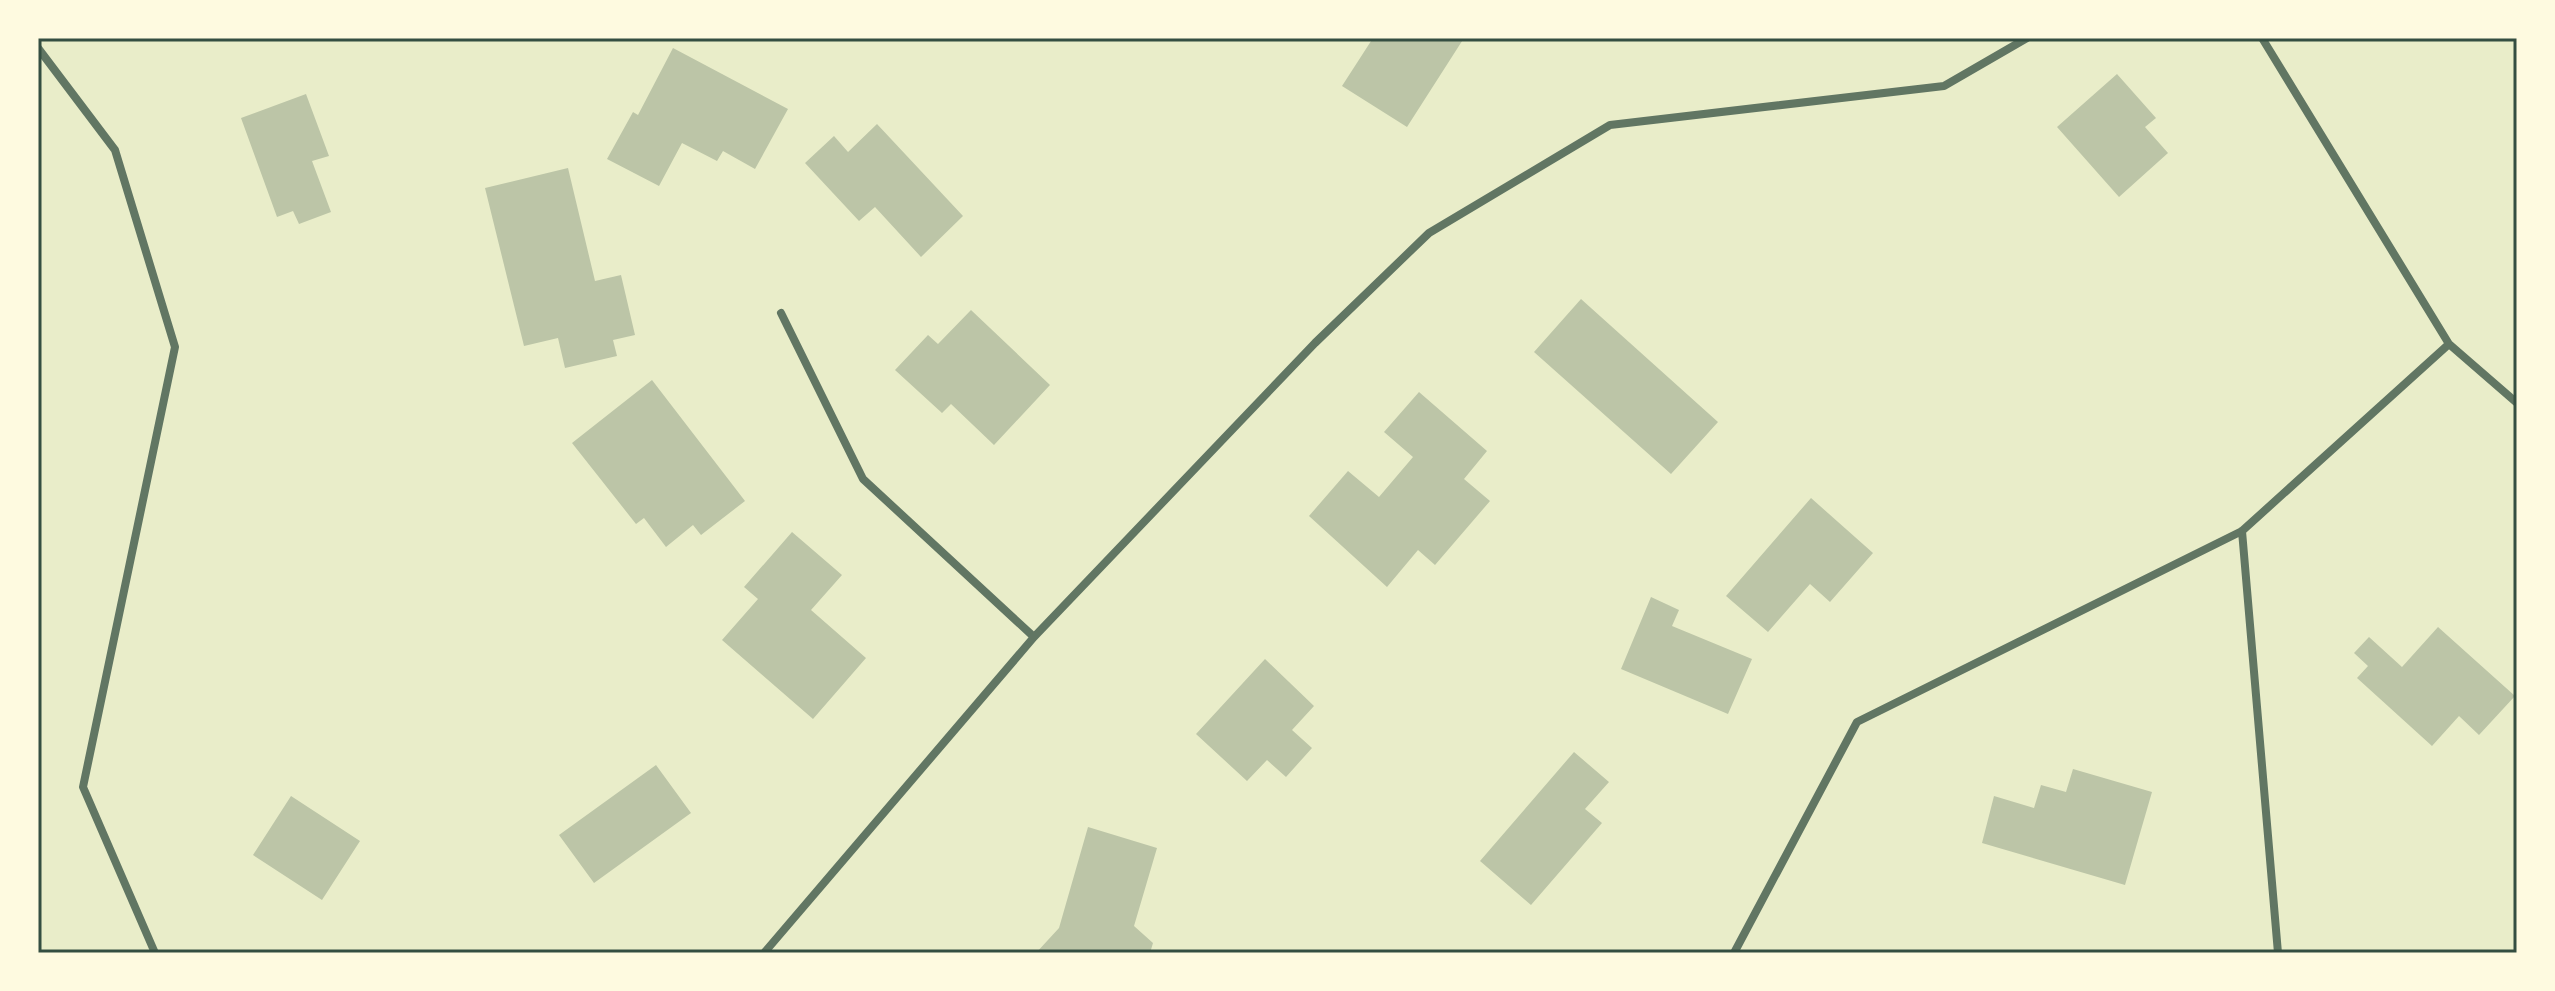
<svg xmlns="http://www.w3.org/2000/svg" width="2555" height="991" font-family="'Varela Round',sans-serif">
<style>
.building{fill:#bcc5a7}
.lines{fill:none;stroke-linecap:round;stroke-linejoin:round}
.minor{stroke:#617663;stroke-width:8}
.neatline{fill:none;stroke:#344e41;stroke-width:3}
</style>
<rect width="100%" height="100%" fill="#e9edc9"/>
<path class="building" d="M1373 38H1464L1407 127 1342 86Z
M673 48 788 109 755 169 723 151 717 161 682 143 659 186 607 159 633 112 638 115Z
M2117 74 2156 118 2145 127 2168 153 2119 197 2057 127Z
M306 94 329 156 312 161 331 212 299 224 293 211 277 217 241 118Z
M877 124 963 216 921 257 875 207 859 221 805 163 834 136 848 152Z
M568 168 595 281 621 275 635 335 613 340 617 356 565 368 558 338 524 346 485 188Z
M1581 299 1718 422 1671 474 1534 352Z
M971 310 1050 385 994 445 951 404 942 413 895 370 928 335 938 344Z
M652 380 745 501 701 535 693 525 666 547 644 518 636 524 572 443Z
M1419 392 1487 451 1464 479 1490 501 1435 565 1418 550 1387 587 1309 516 1348 471 1379 497 1413 457 1384 432Z
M1811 498 1873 553 1830 602 1810 584 1768 632 1726 596Z
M792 532 842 575 811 610 866 658 813 719 722 640 758 599 744 587Z
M1651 597 1679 610 1672 626 1752 659 1728 714 1621 669Z
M2438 627 2515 696 2479 735 2459 716 2432 746 2357 678 2368 666 2354 653 2369 637 2402 667Z
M1265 659 1314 706 1292 730 1312 748 1286 777 1267 760 1247 781 1196 734Z
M1574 752 1609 782 1585 809 1602 823 1531 905 1480 861Z
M656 765 691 813 594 883 559 835Z
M2073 769 2152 792 2125 885 1982 843 1994 796 2034 808 2041 785 2066 792Z
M291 796 360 841 322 900 253 855Z
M1088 827 1157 848 1134 926 1153 943 1150 953H1036L1059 928Z"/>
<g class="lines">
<path class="minor" d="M2262 38 2449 344 2517 403
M38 48 115 150 175 347 83 787 155 953
M781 313 863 479 1034 637
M2242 531 2278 953
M764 953 1034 637 1315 343 1429 233 1610 125 1944 86 2027 38
M1734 953 1857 722 2242 531 2449 344"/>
</g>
<rect width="2555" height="991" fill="none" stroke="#fefae0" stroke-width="80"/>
<rect x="40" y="40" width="2475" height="911" class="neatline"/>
</svg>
